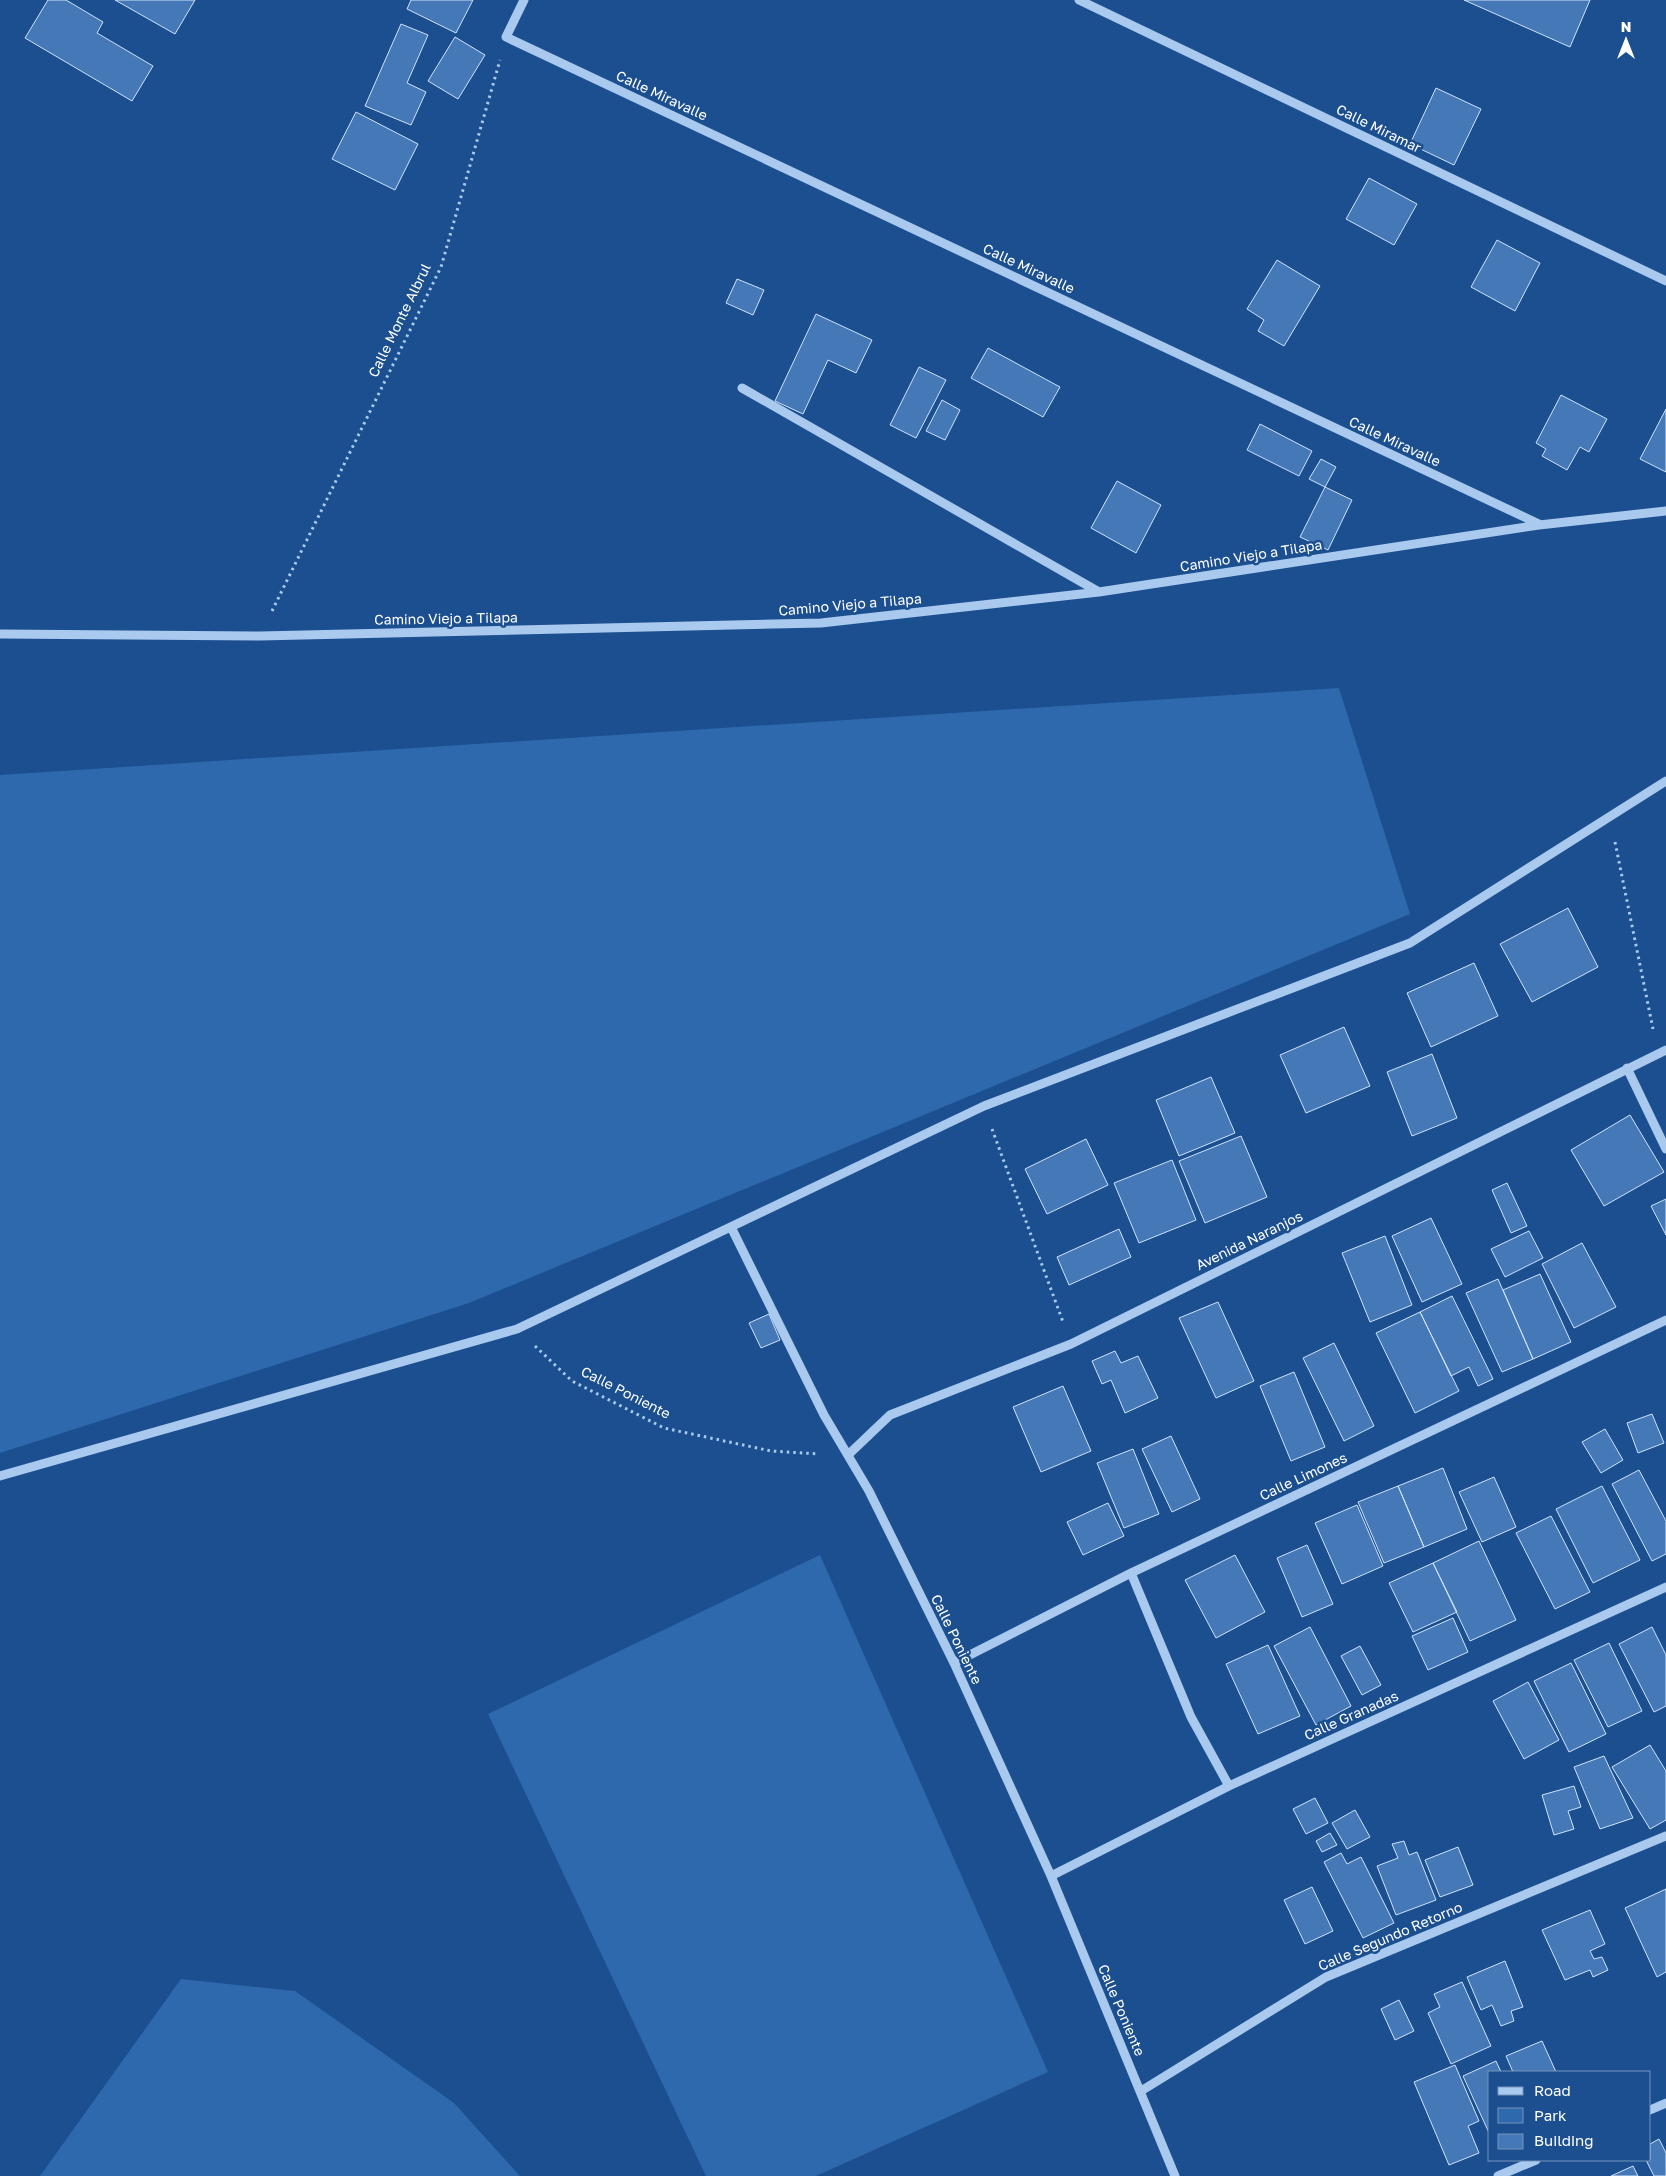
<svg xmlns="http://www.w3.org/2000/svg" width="1666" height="2176" font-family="'Golos Text',sans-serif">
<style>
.green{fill:#2e69ad}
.building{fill:#4478b7;stroke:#cfe3fa}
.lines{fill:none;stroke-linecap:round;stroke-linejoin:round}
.path{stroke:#a9c9ee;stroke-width:3;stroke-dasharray:2.5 4;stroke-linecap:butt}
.minor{stroke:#a9c9ee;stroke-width:9}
.labels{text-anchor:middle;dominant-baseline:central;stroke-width:5;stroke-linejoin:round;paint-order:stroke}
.street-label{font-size:14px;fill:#fff;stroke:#1b4f8f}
</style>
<rect width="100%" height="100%" fill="#1b4f8f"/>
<path class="green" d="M1339 688 1410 914 469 1303 0 1453V775Z
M820 1555 1048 2072 816 2176H706L488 1714Z
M181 1979 295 1991 454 2103 520 2176H40Z"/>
<path class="building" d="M48 0H66L103 22 97 33 153 66 132 101 25 38Z
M115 0H195L175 34Z
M411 0H473L456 33 407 9Z
M1464 0H1590L1570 47Z
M401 24 428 35 407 83 426 92 411 125 365 106Z
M455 37 485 55 458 99 428 81Z
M1436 88 1481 109 1454 165 1410 144Z
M356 112 418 144 395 190 332 159Z
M1369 178 1417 204 1394 245 1346 219Z
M1497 240 1540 263 1515 311 1471 287Z
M1277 260 1320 286 1284 346 1258 331 1264 320 1247 309Z
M737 279 764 290 753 315 726 303Z
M816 314 872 340 856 373 828 360 803 414 775 401Z
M988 348 1060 387 1043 417 971 378Z
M919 367 946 380 916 438 890 425Z
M1561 395 1607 419 1589 452 1580 447 1567 470 1542 456 1546 449 1536 443Z
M942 400 960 410 945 440 926 431Z
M1666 409V472L1640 459Z
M1260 424 1312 451 1299 476 1247 450Z
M1321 459 1336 467 1325 487 1309 479Z
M1117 481 1161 505 1136 553 1091 528Z
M1325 487 1352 500 1328 550 1300 537Z
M1568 908 1598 967 1532 1002 1500 944Z
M1474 963 1498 1016 1431 1047 1407 993Z
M1344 1027 1370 1086 1306 1113 1280 1055Z
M1432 1054 1457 1118 1412 1136 1387 1072Z
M1211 1077 1235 1133 1179 1156 1156 1100Z
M1630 1115 1664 1172 1604 1206 1571 1150Z
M1241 1136 1267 1197 1205 1223 1179 1161Z
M1086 1139 1108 1185 1047 1214 1025 1169Z
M1172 1160 1196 1220 1139 1243 1114 1183Z
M1507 1183 1527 1226 1511 1233 1492 1190Z
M1666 1199V1235L1651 1206Z
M1431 1218 1462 1284 1422 1302 1392 1236Z
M1119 1229 1131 1257 1069 1285 1057 1257Z
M1529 1231 1543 1258 1505 1277 1491 1249Z
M1385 1236 1412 1305 1370 1322 1342 1253Z
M1582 1243 1616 1307 1574 1328 1542 1264Z
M1540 1274 1571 1342 1533 1359 1503 1290Z
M1498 1279 1533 1359 1502 1372 1466 1293Z
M1452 1296 1493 1379 1478 1386 1469 1367 1451 1376 1420 1312Z
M1218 1302 1254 1381 1216 1398 1179 1318Z
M1420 1312 1459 1391 1415 1413 1376 1333Z
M769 1314 780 1340 761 1348 749 1323Z
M1334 1343 1374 1426 1344 1441 1303 1358Z
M1115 1351 1121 1363 1138 1356 1158 1398 1125 1413 1111 1380 1102 1384 1092 1361Z
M1294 1372 1325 1447 1291 1461 1260 1386Z
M1063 1386 1091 1451 1041 1472 1013 1407Z
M1652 1414 1664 1443 1638 1453 1627 1423Z
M1605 1429 1623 1460 1601 1473 1582 1442Z
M1171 1436 1200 1499 1172 1512 1142 1449Z
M1133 1449 1159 1514 1124 1528 1097 1463Z
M1443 1468 1467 1529 1424 1547 1398 1486Z
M1639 1470 1666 1521V1554L1652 1561 1612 1484Z
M1494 1477 1516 1527 1482 1542 1459 1492Z
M1398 1486 1424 1547 1384 1563 1358 1502Z
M1602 1486 1640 1560 1593 1583 1556 1509Z
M1108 1503 1124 1536 1083 1555 1067 1522Z
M1357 1505 1383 1566 1342 1584 1315 1523Z
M1551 1516 1590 1592 1555 1609 1516 1533Z
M1479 1541 1516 1620 1470 1641 1433 1563Z
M1307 1545 1333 1604 1302 1617 1277 1558Z
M1235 1555 1265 1612 1216 1638 1185 1580Z
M1433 1563 1457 1612 1413 1632 1389 1583Z
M1453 1618 1468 1652 1428 1670 1412 1636Z
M1310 1627 1351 1706 1316 1725 1274 1646Z
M1652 1627 1666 1655V1706L1654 1712 1619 1644Z
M1609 1643 1642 1711 1608 1727 1574 1660Z
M1268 1645 1300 1716 1258 1734 1226 1664Z
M1360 1646 1381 1685 1362 1695 1341 1656Z
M1571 1663 1606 1734 1569 1752 1534 1681Z
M1528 1682 1559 1740 1524 1759 1493 1701Z
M1650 1745 1666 1771V1820L1650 1829 1612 1767Z
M1604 1756 1633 1818 1600 1829 1574 1767Z
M1574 1786 1581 1807 1568 1811 1574 1829 1554 1835 1542 1795Z
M1315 1798 1328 1823 1306 1834 1293 1809Z
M1355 1810 1370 1837 1347 1849 1332 1823Z
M1330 1833 1337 1845 1322 1852 1316 1841Z
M1404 1841 1409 1855 1417 1852 1436 1900 1396 1915 1377 1866 1398 1858 1392 1844Z
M1458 1847 1473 1885 1440 1897 1425 1860Z
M1341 1853 1347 1864 1361 1857 1394 1923 1363 1938 1324 1862Z
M1312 1887 1333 1931 1305 1944 1284 1900Z
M1666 1889V1972L1657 1977 1625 1908Z
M1590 1910 1605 1944 1590 1951 1594 1959 1602 1957 1608 1970 1593 1977 1590 1970 1565 1980 1542 1930Z
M1505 1961 1523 2007 1511 2011 1514 2021 1501 2026 1492 2005 1481 2010 1467 1977Z
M1462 1982 1491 2046 1451 2064 1428 2013 1440 2007 1434 1994Z
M1399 2000 1414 2031 1395 2040 1381 2009Z
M1542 2041 1556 2072H1513L1506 2056Z
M1496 2061 1501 2072H1490V2135L1463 2076Z
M1455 2065 1479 2121 1468 2126 1479 2153 1449 2165 1414 2082Z
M1659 2139 1666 2153V2176H1654L1646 2160H1650V2144Z
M1633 2166 1638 2176H1611Z"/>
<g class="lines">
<path class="path" d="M272 611 441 267 500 60
M1615 842 1653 1029
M992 1129 1063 1322
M535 1346 572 1381 664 1428 771 1451 819 1454"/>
<path class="minor" d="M524 0 506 37 1539 524
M1079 0 1666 281
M742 388 1099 592
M0 634 260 636 821 623 1099 592 1539 525 1666 511
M1627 1068 1666 1149
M731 1227 824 1415 869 1491 954 1663 1051 1876 1175 2176
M848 1455 890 1415 1071 1344 1666 1050
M0 1476 517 1329 984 1106 1410 943 1666 781
M1131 1573 1191 1717 1229 1786
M954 1663 1131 1573 1666 1320
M1051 1876 1229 1786 1666 1587
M1141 2091 1326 1977 1666 1836
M1650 2110 1666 2103
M1498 2176 1536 2160"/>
</g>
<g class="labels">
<g class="street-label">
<text transform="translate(662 95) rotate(25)">Calle Miravalle</text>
<text transform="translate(1379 128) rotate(26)">Calle Miramar</text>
<text transform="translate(1029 268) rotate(25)">Calle Miravalle</text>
<text transform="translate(399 320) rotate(-64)">Calle Monte Albrul</text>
<text transform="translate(1395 441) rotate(25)">Calle Miravalle</text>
<text transform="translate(1251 555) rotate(-9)">Camino Viejo a Tilapa</text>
<text transform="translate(850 604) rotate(-5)">Camino Viejo a Tilapa</text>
<text transform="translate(446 618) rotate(-1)">Camino Viejo a Tilapa</text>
<text transform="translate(1249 1240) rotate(-26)">Avenida Naranjos</text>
<text transform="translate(626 1392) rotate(27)">Calle Poniente</text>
<text transform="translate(1303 1476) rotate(-25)">Calle Limones</text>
<text transform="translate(957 1639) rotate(64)">Calle Poniente</text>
<text transform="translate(1351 1715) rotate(-24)">Calle Granadas</text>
<text transform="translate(1390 1936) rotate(-23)">Calle Segundo Retorno</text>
<text transform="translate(1122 2010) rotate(67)">Calle Poniente</text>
</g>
</g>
<rect x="1488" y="2071" width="162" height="90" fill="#1b4f8f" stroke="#7695bc"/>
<rect x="1498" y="2087" width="25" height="8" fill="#a9c9ee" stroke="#7695bc"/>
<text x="1534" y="2096" font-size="15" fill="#ffffff">Road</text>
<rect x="1498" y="2108" width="25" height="15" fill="#2e69ad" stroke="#7695bc"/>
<text x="1534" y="2121" font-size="15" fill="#ffffff">Park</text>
<rect x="1498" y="2134" width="25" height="15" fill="#4478b7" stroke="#7695bc"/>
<text x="1534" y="2146" font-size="15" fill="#ffffff">Building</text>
<g transform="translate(1626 40)" stroke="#1b4f8f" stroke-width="4" paint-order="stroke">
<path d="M0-4L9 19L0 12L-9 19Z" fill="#ffffff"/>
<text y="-8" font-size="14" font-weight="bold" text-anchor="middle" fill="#ffffff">N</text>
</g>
</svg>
